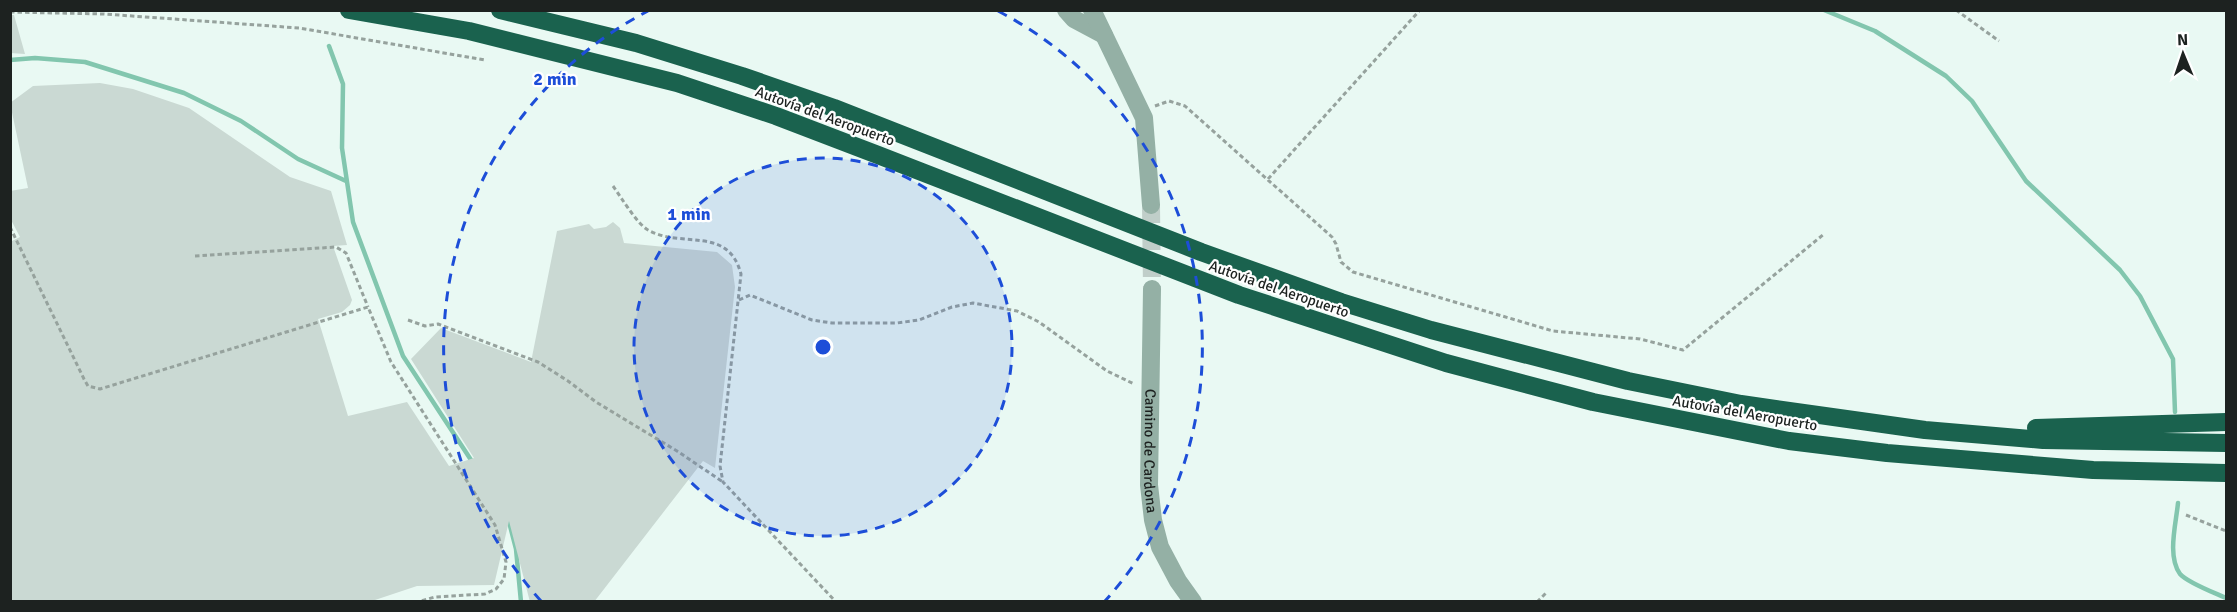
<svg xmlns="http://www.w3.org/2000/svg" width="2237" height="612" font-family="Signika,sans-serif">
<style>
.lines{fill:none;stroke-linecap:round;stroke-linejoin:round}
.stream{stroke:#82c6ae;stroke-width:4.5}
.building{fill:#cad9d3}
.minor-tunnel{stroke:#c0cec9;stroke-width:18;stroke-dasharray:18 9;stroke-linecap:butt}
.path{stroke:#96a29d;stroke-width:3;stroke-dasharray:4.5 3;stroke-linecap:butt}
.minor{stroke:#94b0a5;stroke-width:18}
.highway{stroke:#1a624e;stroke-width:18}
.ring{fill:none;stroke:#1d4ed8;stroke-width:3;stroke-dasharray:10 8}
.labels{text-anchor:middle;dominant-baseline:central;stroke-width:4.5;stroke-linejoin:round;paint-order:stroke}
.street-label{font-size:15px;fill:#1d2220;stroke:#fff}
.centre{fill:#1d4ed8;stroke:#fff;stroke-width:3}
.ring-label{font-size:18px;text-anchor:middle;font-weight:bold;fill:#1d4ed8;stroke:#fff;stroke-width:4.5;stroke-linejoin:round;paint-order:stroke}
</style>
<rect width="100%" height="100%" fill="#e9f9f3"/>
<g class="lines">
<path class="stream" d="M1824 10 1875 31 1946 76 1972 101 2026 181 2120 270 2140 296 2173 359 2175 412
M329 46 343 84 342 148 353 222 403 356 473 463
M10 60 35 58 85 62 184 93 241 121 298 159 346 181
M2178 503C2176 524 2167 556 2180 574 2188 583 2215 593 2226 598
M508 518 516 549 521 602"/>
</g>
<path class="building" d="M10 15H14L25 54 10 53Z
M100 83 133 89 189 108 290 177 331 191 347 245 333 246 352 300 350 305 342 312 318 319 348 416 407 402 449 466 474 458 411 359 441 328 531 362 557 231 589 224 594 229 606 227 613 222 620 228 624 243 717 252 732 265 735 287 715 468 703 461 594 602H530L509 521 494 585 417 586 369 602H10V242L20 237 10 218V191L28 188 10 103 33 86Z"/>
<g class="lines">
<path class="minor-tunnel" d="M1151 205 1152 289"/>
<path class="path" d="M1956 10 1999 41
M10 12 104 14 299 28 485 60
M1155 106 1169 101 1185 106 1332 237 1336 244 1341 262 1353 272 1553 331 1640 339 1683 350 1824 234
M1268 179 1420 10
M613 186C621 197 637 224 648 230 682 249 728 225 741 274L720 466 723 482 836 602
M10 227 84 379 88 386 100 389 368 307 391 362 495 525 506 562 504 579 496 589 485 594 435 597 417 602
M195 256 336 247 346 253 368 307
M739 300 750 295 812 320 832 323H897L919 320 952 307 973 303 1017 311 1039 322 1107 371 1134 384
M408 320 425 326 438 324 538 362 568 381 596 402 677 451 723 482
M2186 515 2226 531
M1537 602 1546 593"/>
<g class="minor">
<path d="M1066 10 1074 19 1104 35"/>
<path d="M1092 10 1144 118 1151 205"/>
<path id="s1" d="M1152 289 1149 485 1153 520 1160 547 1178 581 1193 602"/>
</g>
<path class="highway" d="M349 10 469 31 677 83 776 116 878 155 1239 295 1446 363 1593 402 1789 441 1887 453 2093 470 2226 473
M500 10 636 43 742 76 834 108 1201 252 1341 302 1431 330 1628 381 1741 404 1925 430 2043 440 2226 443
M2036 428 2226 422"/>
</g>
<circle cx="823" cy="347" r="189" fill="#1d4ed8" fill-opacity=".12"/>
<g class="ring">
<circle cx="823" cy="347" r="189"/>
<path d="M541 601A379 379 0 0 1 648 11M998 11A379 379 0 0 1 1105 601"/>
</g>
<g class="labels">
<g class="street-label">
<text transform="translate(825 116) rotate(20)">Autovía del Aeropuerto</text>
<text transform="translate(1279 289) rotate(19)">Autovía del Aeropuerto</text>
<text transform="translate(1745 413) rotate(10)">Autovía del Aeropuerto</text>
<text stroke="none"><textPath href="#s1" startOffset="162">Camino de Cardona</textPath></text>
</g>
</g>
<circle cx="823" cy="347" r="9" class="centre"/>
<g class="ring-label">
<text x="555" y="85">2 min</text>
<text x="689" y="220">1 min</text>
</g>
<rect width="2237" height="612" fill="none" stroke="#1d2220" stroke-width="24"/>
<g transform="translate(2183 54) rotate(358)" stroke="#ffffff" stroke-width="4.5" paint-order="stroke">
<path d="M0-4.5L10 22L0 15L-10 22Z" fill="#1d2220"/>
<text y="-9" font-size="16" font-weight="bold" text-anchor="middle" fill="#1d2220">N</text>
</g>
</svg>
